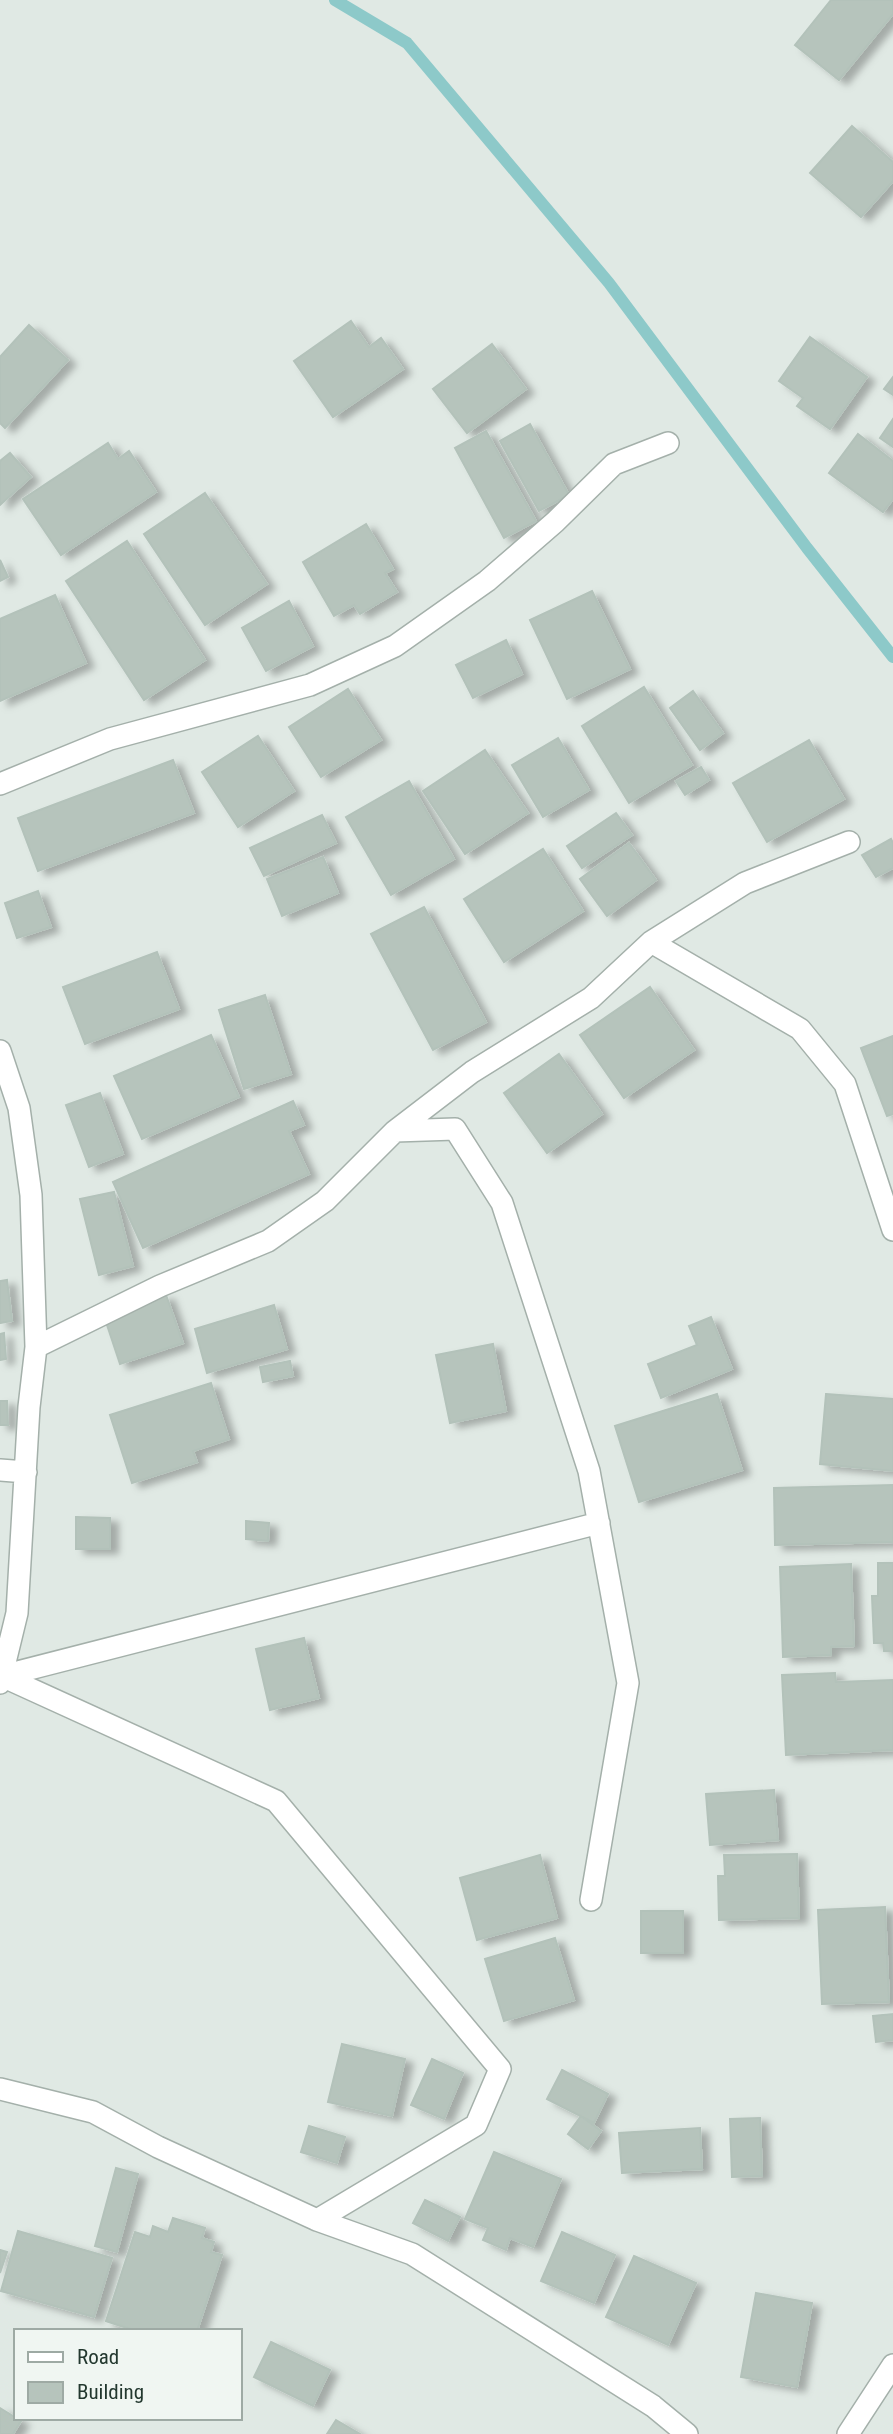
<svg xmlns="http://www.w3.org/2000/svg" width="893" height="2434" font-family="'Roboto Condensed',sans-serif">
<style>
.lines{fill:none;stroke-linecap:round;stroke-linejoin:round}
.stream{stroke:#8dc9c9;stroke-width:12}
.building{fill:#b6c4bc;stroke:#b3c2ba;stroke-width:2;filter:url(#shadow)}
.minor-casing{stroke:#a4b0aa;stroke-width:24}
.minor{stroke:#fff;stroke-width:21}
</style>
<defs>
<filter id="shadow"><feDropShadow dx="8" dy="4.5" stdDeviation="3.5" flood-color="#0004"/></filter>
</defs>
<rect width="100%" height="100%" fill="#e0e9e4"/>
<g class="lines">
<path class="stream" d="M335 0 407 43 609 283 807 548 893 657"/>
</g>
<path class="building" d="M831 0H893V14L839 80 795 45Z
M852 126 893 162V181L861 217 810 173Z
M351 321 369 347 381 338 403 369 333 417 294 361Z
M29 325 68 360 5 428 0 423V357Z
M810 337 867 377 830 429 797 406 803 398 779 381Z
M492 344 526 389 467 433 433 389Z
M893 377V395L884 389Z
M893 419V447L880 438Z
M530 424 569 495 539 511 500 441Z
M486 431 536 521 504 538 455 448Z
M858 434 893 461V499L883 512 829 473Z
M108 443 118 459 129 451 156 492 61 555 23 499Z
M10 453 31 477 0 505V461Z
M205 493 267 584 205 625 144 534Z
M366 524 393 569 385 573 397 592 360 614 354 605 334 616 303 562Z
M127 541 205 660 144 700 66 581Z
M0 560 8 577 0 581Z
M592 591 630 669 567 699 530 620Z
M55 595 86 663 0 701V619Z
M289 601 313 646 266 671 242 628Z
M506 640 522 674 473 698 456 665Z
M644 687 692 765 629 803 582 726Z
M348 689 381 740 321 777 289 727Z
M693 691 723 733 700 750 670 708Z
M258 736 294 791 238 827 202 772Z
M558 738 589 790 543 817 512 765Z
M809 740 844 799 767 842 733 783Z
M485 750 528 813 465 854 423 791Z
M173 760 194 813 38 871 18 818Z
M701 767 709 780 685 795 676 781Z
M409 781 454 859 391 895 346 817Z
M616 813 632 835 582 868 567 846Z
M322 815 336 843 264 876 250 848Z
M891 839 893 843V868L876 877 862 855Z
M629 843 656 880 607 916 580 879Z
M543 849 583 911 504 962 464 899Z
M323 857 338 893 282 916 267 879Z
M38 891 51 927 17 938 5 903Z
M424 907 486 1022 433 1050 371 934Z
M157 952 179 1009 85 1044 63 987Z
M650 987 694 1050 624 1098 580 1035Z
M265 995 291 1074 244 1089 219 1010Z
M211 1035 239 1097 142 1139 114 1076Z
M893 1036V1114L887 1116 861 1048Z
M559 1054 602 1114 547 1153 504 1093Z
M100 1093 123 1154 89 1167 66 1105Z
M293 1101 304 1125 289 1131 309 1174 143 1248 113 1182Z
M114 1192 133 1266 99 1275 80 1199Z
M7 1280 12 1321 0 1323V1281Z
M166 1295 183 1343 120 1364 104 1316Z
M274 1305 287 1349 207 1373 195 1329Z
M711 1317 732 1369 661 1398 648 1364 697 1345 689 1326Z
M4 1333 6 1359 0 1360V1334Z
M493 1344 506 1411 450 1423 436 1355Z
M290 1361 293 1376 263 1382 260 1367Z
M211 1383 229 1439 193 1451 197 1462 132 1483 110 1415Z
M717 1394 742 1470 639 1502 615 1426Z
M826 1394 893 1399V1471L820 1464Z
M0 1401H7L8 1425H0Z
M893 1485V1542L775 1545 774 1488Z
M76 1517 110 1518V1549H76Z
M246 1521 269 1523 268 1541 246 1539Z
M878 1563H893V1651H884L883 1643H874L872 1596H878Z
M851 1564 854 1646 831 1647V1655L783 1657 780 1567Z
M304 1638 319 1698 270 1710 256 1649Z
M835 1673 836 1682 893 1680V1750L786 1755 782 1675Z
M774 1790 778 1840 710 1845 706 1794Z
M797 1854 799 1918 719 1920 718 1876H725L724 1855Z
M540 1855 557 1918 477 1940 460 1878Z
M885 1907 889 2002 822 2004 818 1910Z
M641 1911H683V1953H641Z
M555 1938 574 2000 504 2021 485 1959Z
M893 2014V2040L876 2042 873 2016Z
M342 2044 405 2059 392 2116 328 2102Z
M432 2059 463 2073 444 2119 411 2105Z
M562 2070 608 2094 594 2123 547 2099Z
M581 2116 601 2131 588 2149 568 2134Z
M760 2118 762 2176 732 2177 730 2119Z
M309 2126 345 2137 337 2163 301 2152Z
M700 2128 702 2169 622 2173 619 2133Z
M494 2152 561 2179 533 2247 510 2238 506 2250 483 2240 488 2228 465 2219Z
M116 2168 138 2174 117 2252 95 2246Z
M425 2200 460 2217 448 2241 413 2223Z
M173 2218 205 2228 202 2238 214 2242 211 2252 222 2255 197 2331H136L106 2321 135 2232 150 2237 153 2226 168 2232Z
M18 2231 112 2258 94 2317 1 2291Z
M562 2232 615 2255 594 2303 541 2281Z
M0 2250 7 2252 0 2273Z
M634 2256 696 2283 668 2345 606 2317Z
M756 2293 812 2303 797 2387 741 2377Z
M271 2342 330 2370 313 2406 254 2377Z
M0 2408 21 2421 13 2434H0Z
M336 2420 360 2434H327Z"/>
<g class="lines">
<defs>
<path id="minor" d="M0 784 110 739 310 685 395 646 487 581 555 522 614 464 668 443
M651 942 800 1029 845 1084 893 1230
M0 1051 19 1108 31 1195 36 1347 29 1407 17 1613 0 1683
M395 1131 455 1129 502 1203 589 1471 628 1683 591 1900
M36 1347 160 1286 268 1241 325 1201 395 1131 472 1072 591 998 651 942 745 883 849 842
M0 1470 26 1472
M0 2089 93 2112 158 2147 317 2220 412 2254 653 2406 687 2434
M317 2220 476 2125 500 2069 276 1801 2 1676 599 1523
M848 2434 893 2365"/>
</defs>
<use href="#minor" class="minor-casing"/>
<use href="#minor" class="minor"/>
</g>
<rect x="14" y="2329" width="228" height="91" fill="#f0f6f2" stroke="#9eaaa4" stroke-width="2"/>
<rect x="28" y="2352" width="35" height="10" fill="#ffffff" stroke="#9eaaa4" stroke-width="2"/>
<text x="77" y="2364" font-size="21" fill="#23382f">Road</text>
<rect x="28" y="2382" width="35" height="21" fill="#b6c4bc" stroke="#9eaaa4" stroke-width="2"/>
<text x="77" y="2399" font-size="21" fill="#23382f">Building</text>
</svg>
